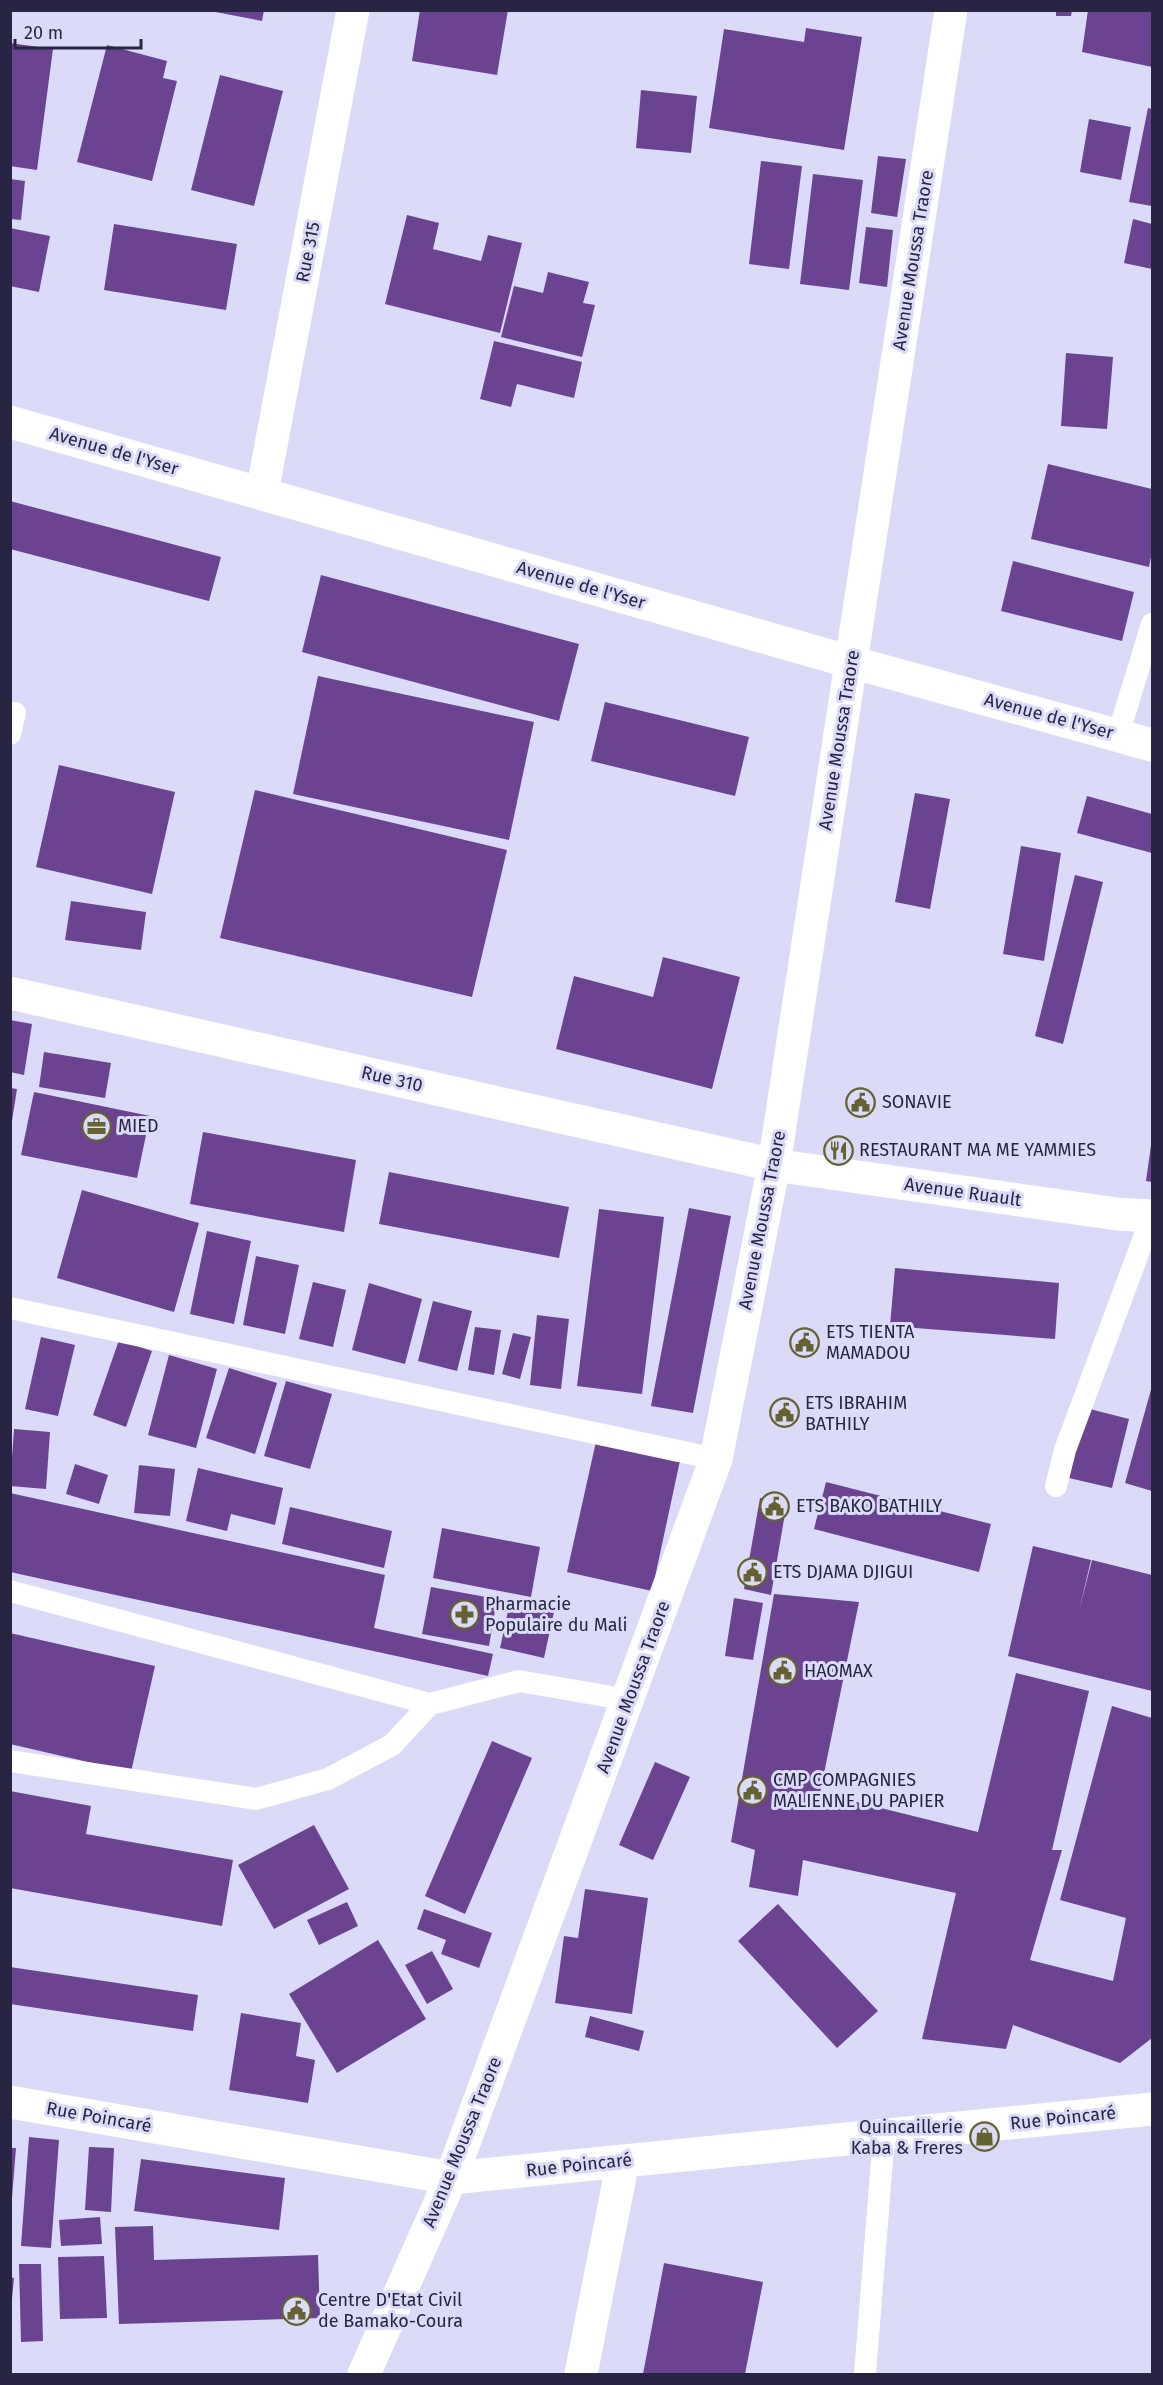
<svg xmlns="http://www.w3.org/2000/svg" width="1163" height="2385" font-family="'Fira Sans',sans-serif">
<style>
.building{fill:#6c4391}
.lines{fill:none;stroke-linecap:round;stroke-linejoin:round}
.lane{stroke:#fff;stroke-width:22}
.street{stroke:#fff;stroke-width:33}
.secondary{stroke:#fff;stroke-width:33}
.labels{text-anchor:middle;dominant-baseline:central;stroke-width:6;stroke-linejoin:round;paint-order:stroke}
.street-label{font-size:18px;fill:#282542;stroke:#dbdaf9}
.poi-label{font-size:18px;fill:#282542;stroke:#dbdaf9;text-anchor:start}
</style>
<rect width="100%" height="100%" fill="#dbdaf9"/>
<path class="building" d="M205 10H264L262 21Z
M420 10H508L497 75 412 61Z
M1056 10H1072L1071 16H1056Z
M1088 10H1152V67L1082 52Z
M806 28 862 37 844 150 709 128 724 29 804 42Z
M10 43 53 49 37 170 10 166Z
M107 45 167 61 163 78 177 81 152 181 77 162Z
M220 75 283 91 254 206 191 190Z
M641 90 697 96 691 153 636 148Z
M1148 108 1152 109V206L1129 202Z
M1089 119 1131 127 1121 180 1080 172Z
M878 156 906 159 897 217 871 213Z
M761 161 802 166 789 269 749 264Z
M813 174 863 180 849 290 800 284Z
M10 179 25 181 21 220 10 219Z
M407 215 439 223 433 249 481 261 488 235 522 243 500 333 385 304Z
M1133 219 1152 224V269L1124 263Z
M114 224 237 244 226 310 104 290Z
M866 227 893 230 887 287 859 283Z
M10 228 50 236 39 292 10 286Z
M548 272 589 282 583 303 595 305 582 357 501 337 514 286 543 293Z
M494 341 582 362 574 398 517 384 511 407 480 399Z
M1066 353 1113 357 1107 429 1061 426Z
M1048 464 1152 489V552L1149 567 1031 539Z
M10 501 221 557 209 601 10 549Z
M1013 561 1134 592 1122 641 1001 611Z
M321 575 579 644 559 721 302 652Z
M318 676 534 722 509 840 293 794Z
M605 702 749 737 735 796 591 761Z
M59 765 175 792 152 894 36 867Z
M255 790 507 850 472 997 220 938Z
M915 793 950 799 930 909 895 902Z
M1087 796 1152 814V853L1077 833Z
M1021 846 1061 853 1044 961 1003 954Z
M1075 875 1103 882 1063 1044 1035 1036Z
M71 901 146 912 141 950 65 940Z
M663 957 740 977 712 1089 556 1049 574 976 653 997Z
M10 1020 32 1024 24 1075 10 1072Z
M44 1052 111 1063 105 1098 39 1087Z
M10 1088 17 1089 12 1121H10Z
M34 1092 150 1116 137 1178 21 1155Z
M203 1132 356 1160 344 1232 190 1204Z
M1151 1145H1152V1182L1146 1181Z
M389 1172 569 1207 559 1258 379 1224Z
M82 1190 199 1223 174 1312 57 1278Z
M689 1208 731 1216 693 1413 651 1406Z
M599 1209 664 1217 642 1394 577 1386Z
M207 1231 251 1241 234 1324 190 1314Z
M256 1256 299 1265 285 1334 243 1325Z
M895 1268 1059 1283 1055 1339 890 1326Z
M313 1282 346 1290 333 1347 299 1339Z
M369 1283 422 1299 405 1364 352 1350Z
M433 1301 472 1311 457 1371 418 1361Z
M537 1315 569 1319 561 1389 530 1385Z
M475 1327 501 1330 494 1375 468 1370Z
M513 1333 531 1337 520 1379 502 1374Z
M41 1337 75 1345 58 1416 25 1409Z
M119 1340 152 1351 126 1427 93 1415Z
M169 1355 217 1369 196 1448 148 1435Z
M229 1368 277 1383 255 1454 206 1438Z
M286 1381 332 1394 310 1469 264 1456Z
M1152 1386V1491L1125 1483Z
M1086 1408 1129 1419 1112 1488 1069 1478Z
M14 1429 50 1432 46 1489 10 1486Z
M597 1437 681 1456 652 1591 567 1572Z
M75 1464 108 1475 99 1504 66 1494Z
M139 1465 175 1469 170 1516 134 1513Z
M198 1468 283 1488 275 1525 231 1514 227 1531 186 1521Z
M826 1482 991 1524 979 1572 814 1529Z
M10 1493 385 1575 374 1628 493 1654 488 1676 10 1572Z
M760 1498 787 1502 771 1595 744 1589Z
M290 1507 392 1531 384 1568 282 1544Z
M442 1528 540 1547 531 1597 433 1578Z
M1033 1546 1091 1560 1079 1611 1092 1560 1152 1575V1691L1008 1656Z
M431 1587 497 1599 489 1646 422 1634Z
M774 1594 859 1602 820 1793 978 1832 1016 1673 1089 1691 1052 1850H1062L1030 1960 1113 1981 1126 1918 1060 1900 1112 1706 1152 1718V2038L1120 2063 1013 2025 1006 2049 922 2039 956 1893 803 1860 798 1896 749 1887 755 1850 731 1842Z
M734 1598 763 1603 753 1660 725 1656Z
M510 1602 554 1612 544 1658 500 1648Z
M10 1633 155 1666 131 1772 10 1744Z
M492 1741 532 1758 465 1914 425 1896Z
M655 1762 690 1777 653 1860 619 1845Z
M10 1791 91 1806 86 1834 233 1860 222 1926 10 1888Z
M314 1825 349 1889 274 1929 238 1865Z
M585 1889 648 1898 632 2014 555 2003 564 1936 578 1938Z
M347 1902 358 1926 319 1945 307 1920Z
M778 1904 878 2011 837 2048 738 1941Z
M424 1909 492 1933 479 1968 441 1954 446 1940 417 1929Z
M378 1940 426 2019 337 2073 289 1994Z
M432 1951 453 1989 427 2004 405 1965Z
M10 1967 198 1995 193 2031 10 2004Z
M241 2013 301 2023 296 2056 315 2060 308 2103 229 2090Z
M590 2016 644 2031 639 2051 585 2037Z
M29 2137 59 2140 51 2248 21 2246Z
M89 2147 114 2148 111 2212 85 2210Z
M10 2148H16L12 2198H10Z
M141 2159 285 2178 279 2230 134 2211Z
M100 2217 102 2244 61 2246 59 2220Z
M153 2226 154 2260 318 2255 320 2318 119 2324 115 2227Z
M104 2256 107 2318 60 2319 58 2257Z
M664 2263 763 2282 745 2374H643Z
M19 2264H41L43 2341 21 2342Z
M10 2277 14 2278 12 2299H10Z"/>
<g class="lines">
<path class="lane" d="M10 734 15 713
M1118 735 1152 624
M10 1308 716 1459
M1056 1486 1065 1450 1152 1216
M10 1591 430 1704
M10 1761 256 1799 328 1779 392 1745 430 1704 519 1681 629 1700
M865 2374 884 2135"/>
<path class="street" d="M262 493 353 10
M10 2102 451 2178 1152 2109
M581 2374 623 2161"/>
<path class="secondary" d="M10 422 851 662 1152 745
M10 993 774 1165 1117 1214 1152 1216
M364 2374 451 2178 716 1459 774 1165 951 10"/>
</g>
<defs>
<symbol id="civic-ring" viewBox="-11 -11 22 22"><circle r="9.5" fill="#dbdaf9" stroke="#64622e" stroke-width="1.5"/><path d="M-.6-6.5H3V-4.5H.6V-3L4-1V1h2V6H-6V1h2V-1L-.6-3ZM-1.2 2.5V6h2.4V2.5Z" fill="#64622e"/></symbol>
<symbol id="office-ring" viewBox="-11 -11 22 22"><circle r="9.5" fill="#dbdaf9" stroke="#64622e" stroke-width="1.5"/><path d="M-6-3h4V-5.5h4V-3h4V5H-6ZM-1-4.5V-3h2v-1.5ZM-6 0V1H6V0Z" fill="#64622e"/></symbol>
<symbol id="restaurant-ring" viewBox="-11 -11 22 22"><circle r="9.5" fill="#dbdaf9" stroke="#64622e" stroke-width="1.5"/><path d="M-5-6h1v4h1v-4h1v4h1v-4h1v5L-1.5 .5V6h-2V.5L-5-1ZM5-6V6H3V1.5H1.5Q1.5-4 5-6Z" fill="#64622e"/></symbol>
<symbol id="pharmacy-ring" viewBox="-11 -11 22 22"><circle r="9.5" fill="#dbdaf9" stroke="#64622e" stroke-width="1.5"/><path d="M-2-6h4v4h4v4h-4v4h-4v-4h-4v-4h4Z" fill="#64622e"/></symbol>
<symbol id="shop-ring" viewBox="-11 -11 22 22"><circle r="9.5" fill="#dbdaf9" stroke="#64622e" stroke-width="1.5"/><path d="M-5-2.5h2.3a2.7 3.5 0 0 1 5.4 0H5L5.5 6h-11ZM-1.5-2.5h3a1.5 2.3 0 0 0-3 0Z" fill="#64622e"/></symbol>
</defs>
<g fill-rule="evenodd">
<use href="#civic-ring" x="844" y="1086" width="33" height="33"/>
<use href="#office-ring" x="80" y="1110" width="33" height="33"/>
<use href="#restaurant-ring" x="822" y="1134" width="33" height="33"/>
<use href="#civic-ring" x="788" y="1326" width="33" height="33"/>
<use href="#civic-ring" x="768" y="1396" width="33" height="33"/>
<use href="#civic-ring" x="758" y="1490" width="33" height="33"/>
<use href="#civic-ring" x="736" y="1556" width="33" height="33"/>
<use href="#pharmacy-ring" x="448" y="1598" width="33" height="33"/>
<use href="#civic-ring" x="766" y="1654" width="33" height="33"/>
<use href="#civic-ring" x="736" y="1774" width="33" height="33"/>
<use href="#shop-ring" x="968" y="2120" width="33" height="33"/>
<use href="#civic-ring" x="280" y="2294" width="33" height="33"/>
</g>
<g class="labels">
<g class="street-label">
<text transform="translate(308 252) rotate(-79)">Rue 315</text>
<text transform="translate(913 260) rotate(-81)">Avenue Moussa Traore</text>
<text transform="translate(114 451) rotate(16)">Avenue de l'Yser</text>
<text transform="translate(581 585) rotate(16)">Avenue de l'Yser</text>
<text transform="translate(1049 716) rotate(15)">Avenue de l'Yser</text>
<text transform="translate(839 740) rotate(-81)">Avenue Moussa Traore</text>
<text transform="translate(392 1079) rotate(13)">Rue 310</text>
<text transform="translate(963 1192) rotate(8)">Avenue Ruault</text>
<text transform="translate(762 1220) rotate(-79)">Avenue Moussa Traore</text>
<text transform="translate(633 1687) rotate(-70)">Avenue Moussa Traore</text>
<text transform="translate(99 2117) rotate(10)">Rue Poincaré</text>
<text transform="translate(1063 2118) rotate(-6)">Rue Poincaré</text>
<text transform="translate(462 2142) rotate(-68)">Avenue Moussa Traore</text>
<text transform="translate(579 2165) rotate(-6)">Rue Poincaré</text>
</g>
<g class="poi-label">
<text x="882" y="1102">SONAVIE</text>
<text x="118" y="1126">MIED</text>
<text x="859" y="1150">RESTAURANT MA ME YAMMIES</text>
<text x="826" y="1332">ETS TIENTA<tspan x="826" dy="21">MAMADOU</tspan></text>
<text x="805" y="1403">ETS IBRAHIM<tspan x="805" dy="21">BATHILY</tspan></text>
<text x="796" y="1506">ETS BAKO BATHILY</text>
<text x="773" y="1572">ETS DJAMA DJIGUI</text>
<text x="485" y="1604">Pharmacie<tspan x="485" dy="21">Populaire du Mali</tspan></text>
<text x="804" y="1671">HAOMAX</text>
<text x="773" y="1780">CMP COMPAGNIES<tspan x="773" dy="21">MALIENNE DU PAPIER</tspan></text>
<text x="963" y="2127" text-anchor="end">Quincaillerie<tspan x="963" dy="21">Kaba &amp; Freres</tspan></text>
<text x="318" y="2300">Centre D'Etat Civil<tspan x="318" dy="21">de Bamako-Coura</tspan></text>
</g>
</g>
<rect width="1163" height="2385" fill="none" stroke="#282542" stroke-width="24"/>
<path d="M15 39v9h126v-9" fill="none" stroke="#282542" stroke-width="3"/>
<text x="24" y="39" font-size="18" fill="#282542" stroke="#dbdaf9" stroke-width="4.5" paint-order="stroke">20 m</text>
</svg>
